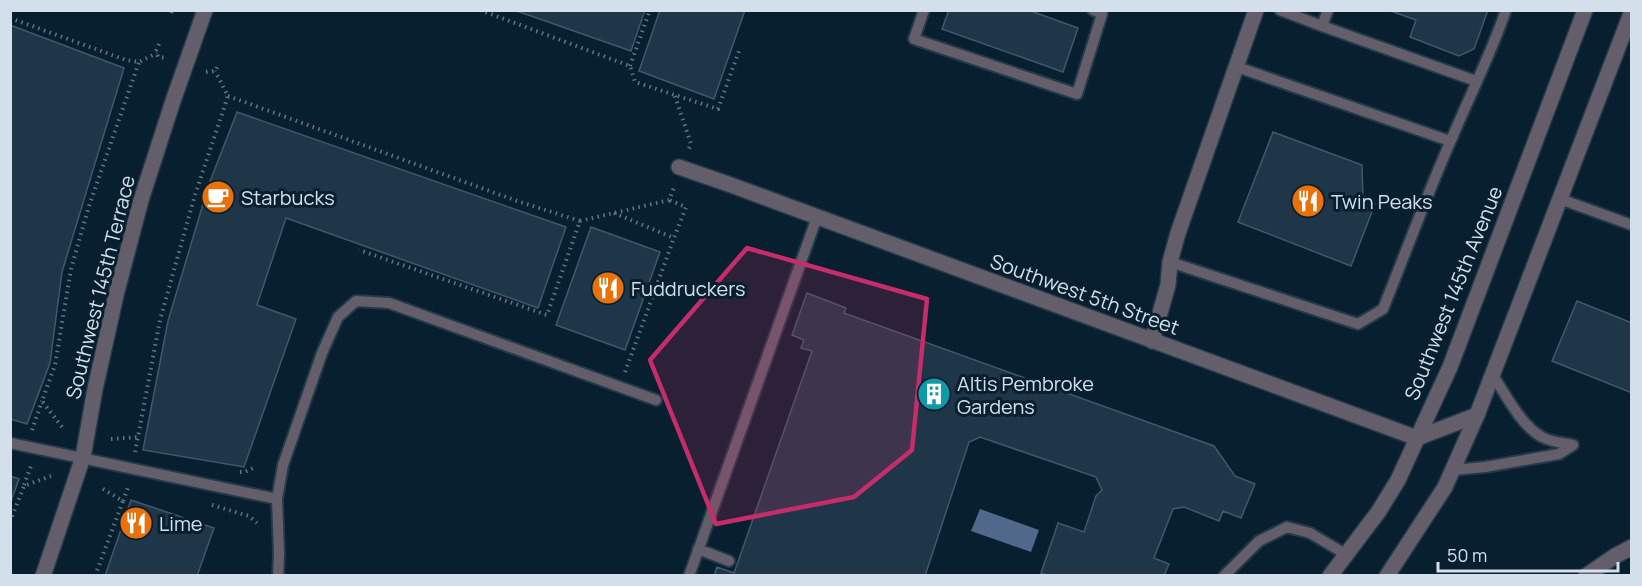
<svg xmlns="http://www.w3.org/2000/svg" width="1642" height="586" font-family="Manrope,sans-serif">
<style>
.water{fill:#50688a}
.building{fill:#1f3648;stroke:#40586c;stroke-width:1.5}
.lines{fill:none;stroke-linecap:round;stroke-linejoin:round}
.service-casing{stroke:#243a49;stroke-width:14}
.minor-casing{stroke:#243a49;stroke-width:18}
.tertiary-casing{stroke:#243a49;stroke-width:18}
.path{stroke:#627583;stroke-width:4;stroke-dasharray:1.5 4.5;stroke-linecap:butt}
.service{stroke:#645e6a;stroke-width:10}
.minor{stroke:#645e6a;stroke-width:15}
.tertiary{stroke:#645e6a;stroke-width:15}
.marked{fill:#c42c6a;fill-opacity:0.2;stroke:#c42c6a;stroke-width:4.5;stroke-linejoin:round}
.labels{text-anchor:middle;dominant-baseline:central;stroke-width:6;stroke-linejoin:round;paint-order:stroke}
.poi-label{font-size:20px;fill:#d3e0ec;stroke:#081f2f;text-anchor:start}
.street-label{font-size:20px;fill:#d3e0ec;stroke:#081f2f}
</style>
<rect width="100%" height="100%" fill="#081f2f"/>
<path class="water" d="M980 509 1039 530 1031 552 971 531Z"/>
<path class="building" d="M514 10H645L631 51Z
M660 10H745L714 99 639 71Z
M949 10H1028L1078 28 1063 72 942 29Z
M1388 10H1488L1474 49 1459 56 1410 37 1416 20Z
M10 25 124 68 62 272 50 363 27 424 10 419Z
M237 112 566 227 538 308 286 218 257 305 296 319 244 467 143 450 168 321 209 184Z
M1273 132 1362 165 1363 199 1375 204 1351 266 1238 222Z
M591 227 660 252 625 350 556 325Z
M807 293 846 308 844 313 1214 446 1235 476 1255 484 1241 518 1223 511 1219 521 1184 507 1173 509 1154 558 1169 564 1164 576H1049L1041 573 1058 523 1084 532 1096 496 1102 490 1096 477 980 437 969 442 925 576H714L717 567 734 573 812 351 801 348 804 340 792 335Z
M1577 301 1632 323V393L1552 361Z
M10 476 19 479 10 504Z
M131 500 214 528 197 576H105Z"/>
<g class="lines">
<defs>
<path id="service" d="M924 10 914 39 1077 94 1102 14 1093 10
M1280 10 1322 26
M1328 10 1322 26 1476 81
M1237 67 1450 141
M1560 199 1632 225
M1170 262 1358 324 1383 309C1406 252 1427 194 1452 138 1470 95 1491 54 1506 10
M1492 374C1505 393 1521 426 1542 437 1551 442 1563 443 1573 445
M10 443 277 499
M1452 470 1485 467 1559 454 1573 445
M698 549 729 561
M278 576 279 554 277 499 283 465 322 353 338 317 356 301 389 303 656 400
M689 576 817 217
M1224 576 1259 541 1287 527 1310 533 1347 555"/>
<path id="minor" d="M679 167 731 185 1417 438 1477 415
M1152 341 1168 285 1170 262 1178 233 1256 10
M43 576 83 457 95 389 116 295 141 200 173 101 205 10
M1586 576 1615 556 1632 547"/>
<path id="tertiary" d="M1330 576 1379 511 1398 480 1450 367 1585 10
M1387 576 1445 487 1477 415 1632 11"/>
</defs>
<use href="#service" class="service-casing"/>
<use href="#minor" class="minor-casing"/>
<use href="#tertiary" class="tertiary-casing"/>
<path class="path" d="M480 10 630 66 635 82 718 109 739 51
M171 13 172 10
M10 18 126 60 139 62 157 53
M159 44 156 51 158 57 168 58
M630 66 650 10
M206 72 215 71 219 64
M228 96 517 201 580 221 547 315 359 250
M675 96 691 144 688 151
M614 213 674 238 686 207 669 200
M580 221 669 200 675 185
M625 372 674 238
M62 427 42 401 55 365 71 269 89 206 139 62
M32 430 42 401
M111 439 138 437 160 320 195 195 228 96 215 71
M135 452 138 437
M240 472H245L253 468
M24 485 31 466H29
M123 501 129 485
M212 505 249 516 257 523
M10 522 24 486 51 476
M95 576 123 501 100 487"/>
<use href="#service" class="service"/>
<use href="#minor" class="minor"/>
<use href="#tertiary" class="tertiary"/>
</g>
<path class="marked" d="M747 248 927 299 912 450 854 497 716 524 650 360Z"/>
<defs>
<symbol id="cafe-disc" viewBox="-11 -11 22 22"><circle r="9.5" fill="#e8710a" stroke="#081f2f"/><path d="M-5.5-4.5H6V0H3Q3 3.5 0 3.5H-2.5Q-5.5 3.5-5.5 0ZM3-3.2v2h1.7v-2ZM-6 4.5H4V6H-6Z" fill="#fff"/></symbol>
<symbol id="restaurant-disc" viewBox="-11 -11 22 22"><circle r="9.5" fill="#e8710a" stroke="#081f2f"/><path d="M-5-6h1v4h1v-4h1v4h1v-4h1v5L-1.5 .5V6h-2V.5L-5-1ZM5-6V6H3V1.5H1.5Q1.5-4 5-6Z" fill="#fff"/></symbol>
<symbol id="building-disc" viewBox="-11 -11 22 22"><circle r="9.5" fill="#0f9aa8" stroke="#081f2f"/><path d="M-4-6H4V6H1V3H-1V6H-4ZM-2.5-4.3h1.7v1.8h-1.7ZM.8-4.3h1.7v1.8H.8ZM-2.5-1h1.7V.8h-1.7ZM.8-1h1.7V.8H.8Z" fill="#fff"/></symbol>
</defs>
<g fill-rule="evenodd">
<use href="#cafe-disc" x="199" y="178" width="38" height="38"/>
<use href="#restaurant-disc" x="1289" y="182" width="38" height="38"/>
<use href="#restaurant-disc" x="589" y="269" width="38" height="38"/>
<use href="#building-disc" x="915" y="375" width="38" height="38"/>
<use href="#restaurant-disc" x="117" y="504" width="38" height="38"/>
</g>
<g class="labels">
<g class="poi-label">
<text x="241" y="197">Starbucks</text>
<text x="1331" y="201">Twin Peaks</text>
<text x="631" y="288">Fuddruckers</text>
<text x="957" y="383">Altis Pembroke<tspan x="957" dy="23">Gardens</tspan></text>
<text x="159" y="523">Lime</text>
</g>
<g class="street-label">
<text transform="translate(100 287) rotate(-76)">Southwest 145th Terrace</text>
<text transform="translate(1453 293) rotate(-68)">Southwest 145th Avenue</text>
<text transform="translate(1085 294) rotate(20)">Southwest 5th Street</text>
</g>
</g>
<rect width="1642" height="586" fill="none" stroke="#d3e0ec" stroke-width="24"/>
<path d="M1438 562v9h180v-9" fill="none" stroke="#d3e0ec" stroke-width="3"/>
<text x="1447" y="562" font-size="18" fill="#d3e0ec" stroke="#081f2f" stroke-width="4.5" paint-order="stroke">50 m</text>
</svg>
